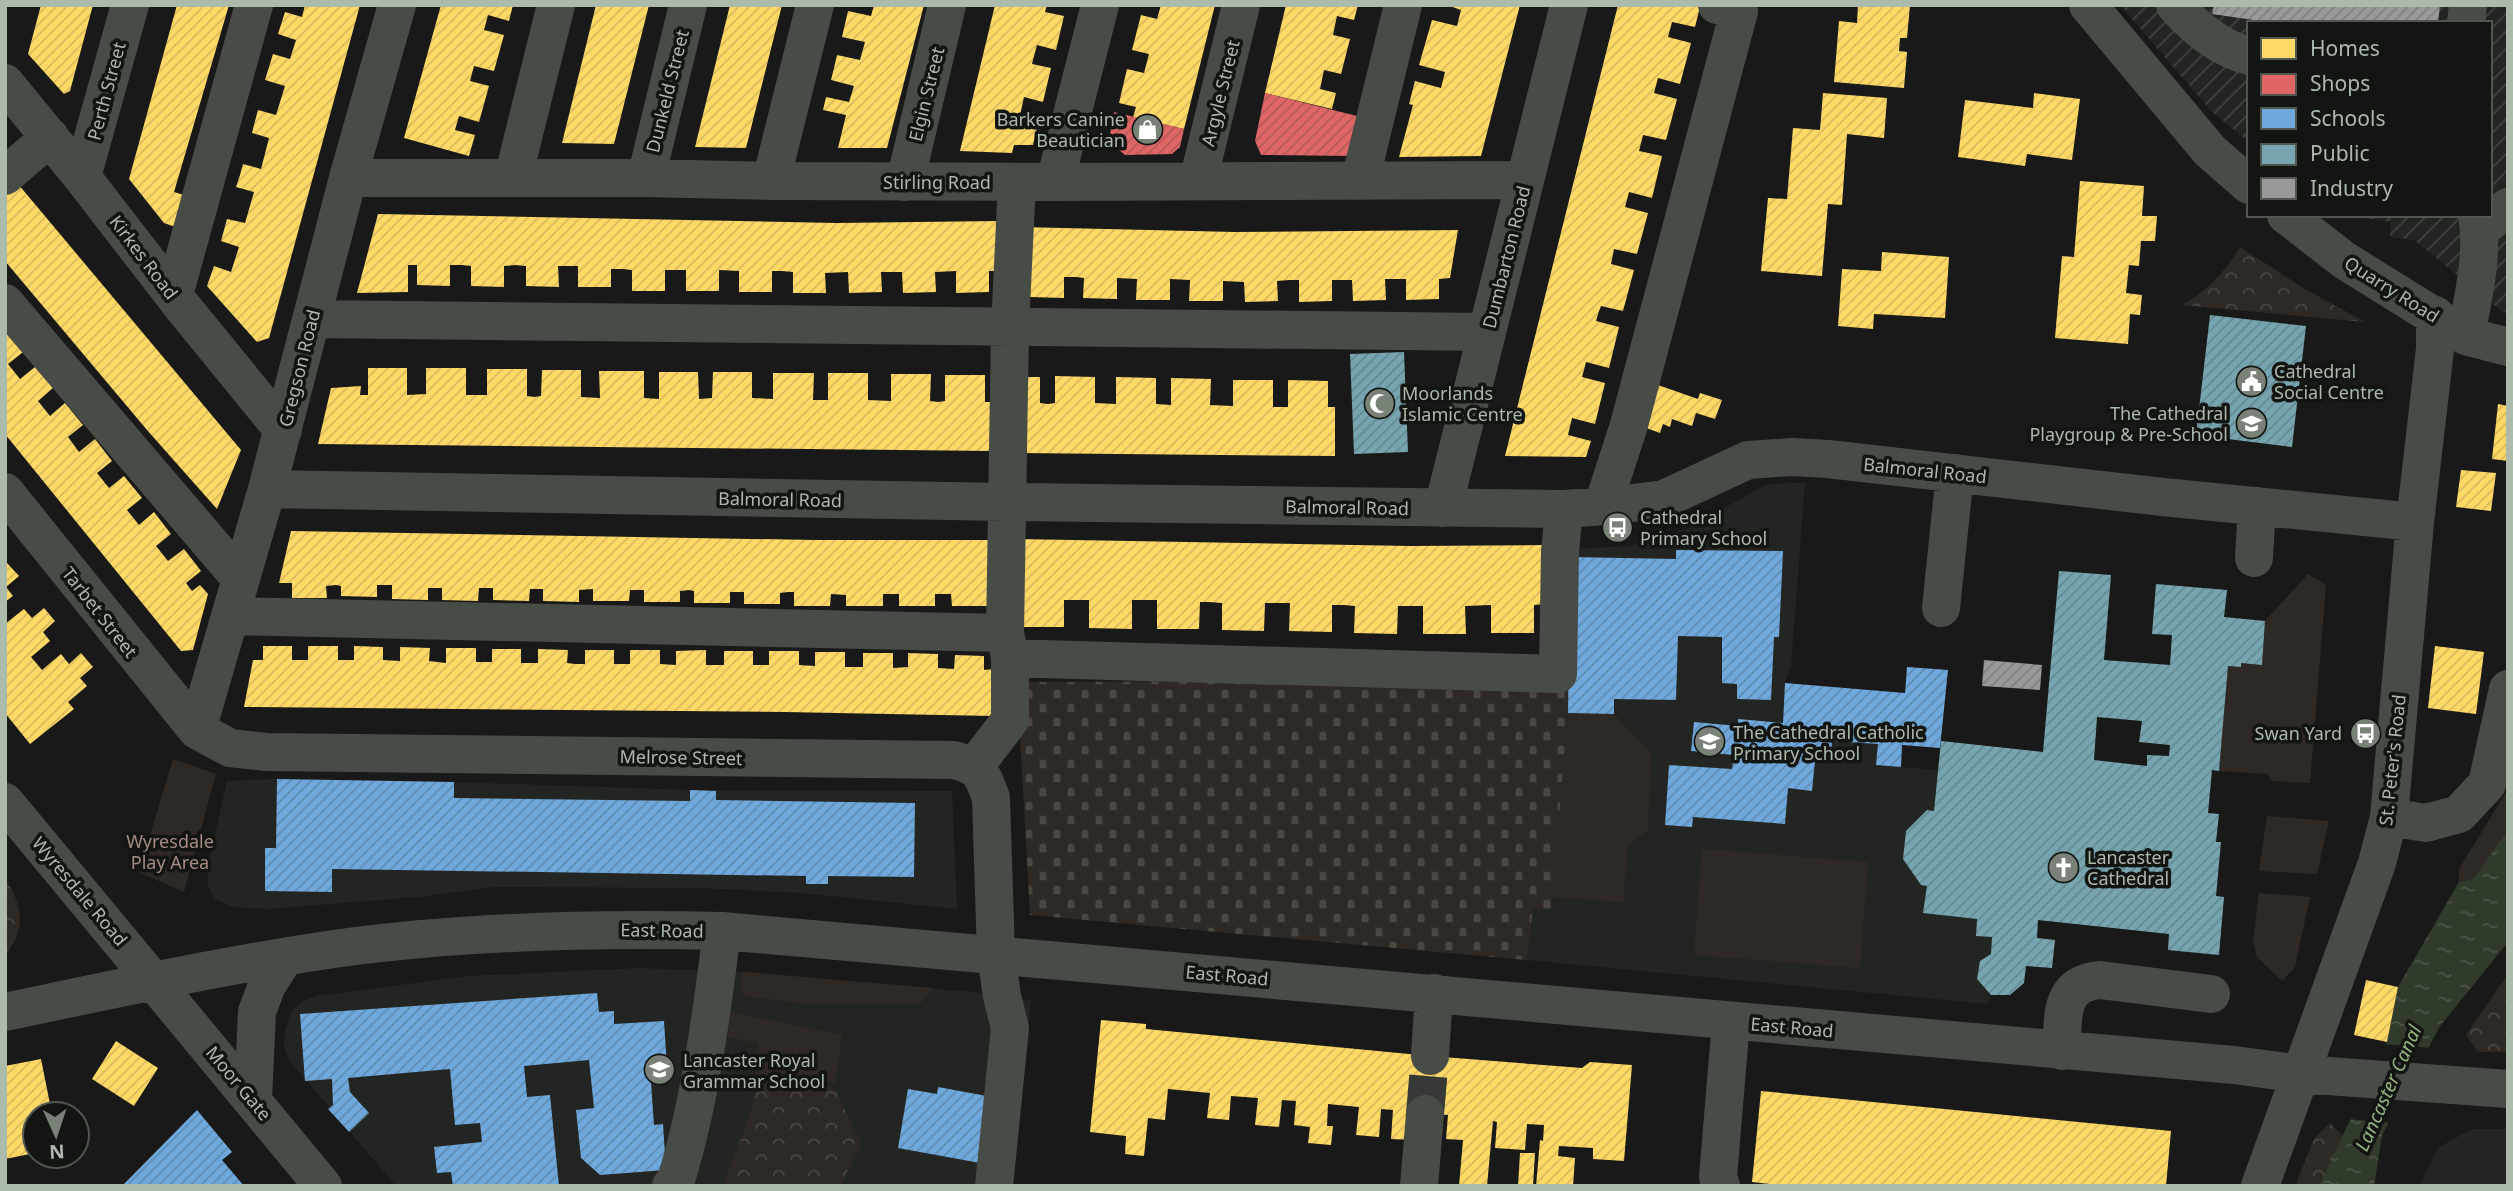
<svg xmlns="http://www.w3.org/2000/svg" width="2513" height="1191" font-family="'Noto Sans',sans-serif">
<style>
.built{fill:#232523}
.industrial{fill:url(#industrial-furrows)}
.green{fill:#2f2925}
.forest{fill:url(#forest-crowns)}
.cemetery{fill:url(#cemetery-stones)}
.water{fill:url(#water-ripples)}
.pier{fill:#191919}
.homes{fill:url(#homes-hatch)}
.shops{fill:url(#shops-hatch)}
.schools{fill:url(#schools-hatch)}
.public{fill:url(#public-hatch);fill-rule:evenodd}
.industry{fill:url(#industry-hatch)}
.lines{fill:none;stroke-linecap:round;stroke-linejoin:round}
.minor-tunnel{stroke:#363936;stroke-width:38;stroke-dasharray:38 19;stroke-linecap:butt}
.minor{stroke:#484c47;stroke-width:38}
.labels{text-anchor:middle;dominant-baseline:central;stroke-width:7;stroke-linejoin:round;paint-order:stroke}
.street-label{font-size:18px;fill:#abbaaa;stroke:#131513}
.poi-label{font-size:18px;fill:#abbaaa;stroke:#131513;text-anchor:start}
.park-label{font-size:18px;fill:#a58b81;stroke:#131513}
.water-label{font-size:19px;font-style:italic;fill:#91b481;stroke:#131513}
</style>
<defs>
<pattern id="industrial-furrows" width="10" height="10" patternUnits="userSpaceOnUse" patternTransform="scale(1.75)"><rect width="10" height="10" fill="#232523"/><path d="M-1 1l2-2M0 10L10 0M9 11l2-2" fill="none" stroke="#404340"/></pattern>
<pattern id="forest-crowns" width="20" height="18" patternUnits="userSpaceOnUse" patternTransform="scale(1.75)"><rect width="20" height="18" fill="#2f2925"/><path d="M2 6a3 3 0 1 1 6 0M12 15a3 3 0 1 1 6 0" fill="none" stroke="#4a4642"/></pattern>
<pattern id="cemetery-stones" width="16" height="16" patternUnits="userSpaceOnUse" patternTransform="scale(1.75)"><rect width="16" height="16" fill="#2f2925"/><path d="M2 7V4a2 2 0 0 1 4 0v3zM10 15v-3a2 2 0 0 1 4 0v3z" fill="#4a4642"/></pattern>
<pattern id="water-ripples" width="26" height="14" patternUnits="userSpaceOnUse" patternTransform="scale(1.75)"><rect width="26" height="14" fill="#313b2b"/><path d="M2 4q2-2 4 0t4 0M15 11q2-2 4 0t4 0" fill="none" stroke="#4c5547"/></pattern>
<pattern id="homes-hatch" width="6" height="6" patternUnits="userSpaceOnUse" patternTransform="scale(1.75)"><rect width="6" height="6" fill="#ffd966"/><path d="M-1 1l2-2M0 6l6-6M5 7l2-2" fill="none" stroke="#d6b95c"/></pattern>
<pattern id="shops-hatch" width="6" height="6" patternUnits="userSpaceOnUse" patternTransform="scale(1.75)"><rect width="6" height="6" fill="#e06666"/><path d="M-1 1l2-2M0 6l6-6M5 7l2-2" fill="none" stroke="#b55a59"/></pattern>
<pattern id="schools-hatch" width="6" height="6" patternUnits="userSpaceOnUse" patternTransform="scale(1.75)"><rect width="6" height="6" fill="#6fa8dc"/><path d="M-1 1l2-2M0 6l6-6M5 7l2-2" fill="none" stroke="#608cb2"/></pattern>
<pattern id="public-hatch" width="6" height="6" patternUnits="userSpaceOnUse" patternTransform="scale(1.75)"><rect width="6" height="6" fill="#76a5af"/><path d="M-1 1l2-2M0 6l6-6M5 7l2-2" fill="none" stroke="#658a90"/></pattern>
<pattern id="industry-hatch" width="6" height="6" patternUnits="userSpaceOnUse" patternTransform="scale(1.75)"><rect width="6" height="6" fill="#999"/><path d="M-1 1l2-2M0 6l6-6M5 7l2-2" fill="none" stroke="#808180"/></pattern>
</defs>
<rect width="100%" height="100%" fill="#191919"/>
<path class="built" d="M1789 483H1805L1791 665 1785 683 1782 736 1878 744 1877 765 1938 770 1934 811 1927 810 1906 831 1927 886 1924 913 1977 919 1976 935 1992 937 1991 954 1980 961 1977 979 1991 995 1987 1004 1527 960 1533 908H1551L1568 713 1570 549 1630 546 1689 528 1765 485Z
M277 779 454 782 690 790 952 791 957 909 802 893 702 888 495 887 418 897 267 909 233 907 215 899 208 886V866L227 781Z
M639 968 745 972 972 992 1031 1000 1013 1186H396L288 1059 284 1045 285 1030 291 1012 303 1001 317 996 468 976Z
M2472 1129H2508V1186H2419L2439 1147Z"/>
<path class="industrial" d="M2120 5H2508V313L2503 312 2414 240 2390 237 2391 222 2364 218 2358 215H2490V23H2249V142L2211 111Z"/>
<path class="green" d="M2308 574 2326 585 2310 783 2272 781 2267 774 2219 771 2228 666 2241 667V663L2262 665 2265 621Z
M1568 713 1614 714 1651 752 1648 830 1628 845 1623 902 1552 897Z
M173 759 216 774 184 892 139 872Z
M2508 789V830L2473 879 2459 882V869Z
M2267 816 2329 821 2317 874 2259 871Z
M1702 849 1868 862 1860 968 1694 955Z
M2259 893 2310 897 2295 967 2282 981 2257 957 2253 942Z
M745 972 933 988 921 1003H800L745 996C739 987 739 981 745 972Z
M729 1012 842 1035 835 1083 756 1080 758 1043 728 1037Z"/>
<path class="forest" d="M2240 247 2305 289 2365 322 2182 305C2207 292 2225 271 2240 247Z
M5 879C23 904 26 931 5 955Z
M2508 974V1052H2478L2466 1035Z
M790 1061 836 1091 861 1144 841 1186H723L746 1126 761 1076Z
M2330 1123 2343 1136 2319 1186H2295L2314 1139Z"/>
<path class="cemetery" d="M1568 680V713L1551 909 1533 908 1527 960 1030 915 1017 682Z"/>
<path class="water" d="M2508 830V942L2440 1026 2382 1135 2374 1186H2319L2387 1042 2398 987 2459 882 2473 879Z"/>
<path class="pier" d="M2382 1044 2432 1048 2393 1123 2347 1119Z"/>
<path class="homes" d="M41 5H93L70 91 64 94 28 54Z
M177 5H229L174 192 197 199 187 231 164 223 129 179Z
M305 5H360L269 338 257 342 207 286 214 266 231 272 239 247 221 241 227 219 245 223 254 192 236 187 240 175 243 164 261 169 269 138 252 133 255 121 258 110 276 115 285 86 265 80 273 54 290 59 296 40 278 34 285 12 302 17Z
M441 5H513L509 21 488 15 484 30 504 35 494 71 474 66 470 81 489 86 479 122 459 116 455 130 475 135 469 156 404 138Z
M596 5H649L614 144 562 143Z
M730 5H782L746 148 695 147Z
M874 5H924L887 148H838L846 115 823 110 826 97 849 102 854 86 831 80 834 68 837 55 860 60 865 42 842 37 848 11 871 16Z
M995 5H1047L1045 12 1064 16 1056 50 1037 45 1034 56 1032 64 1051 68 1043 102 1024 97 1020 115 1039 119 1033 145H1014L1012 153 960 151Z
M1161 5H1215L1184 129 1133 117 1136 107 1119 103 1127 69 1144 73 1149 54 1132 50 1141 15 1157 19Z
M1286 5H1358L1354 20 1337 16 1335 25 1333 35 1350 39 1341 74 1324 70 1320 89 1336 93 1332 109 1265 93Z
M1447 5H1520L1481 156 1399 157 1413 105 1409 104 1415 81 1441 88 1445 72 1419 65 1432 20 1457 26 1461 10Z
M1618 5 1700 7 1695 27 1672 22 1668 37 1691 43 1680 84 1658 78 1654 93 1677 99 1666 140 1643 135 1639 151 1662 156 1652 198 1629 192 1625 207 1648 213 1637 254 1614 249 1611 264 1634 270 1623 311 1601 306 1598 314 1596 321 1619 327 1609 368 1586 362 1584 370 1582 377 1605 383 1595 424 1572 418 1568 435 1591 441 1586 457 1505 456Z
M1858 5H1910L1907 38H1900L1899 51 1907 52 1904 88 1834 82 1839 21 1857 23Z
M1823 93 1887 98 1884 138 1847 134 1842 205 1828 204 1822 276 1761 271 1768 198 1787 199 1793 128 1820 130Z
M2034 93 2080 99 2072 160 2027 154 2025 166 1958 157 1965 100 2033 108Z
M13 178 241 450 217 509 147 430 5 261V185Z
M2080 181 2144 186 2142 216H2157L2155 241H2141L2139 266 2129 265 2126 293 2142 295 2140 315 2130 314 2128 344 2055 338 2062 256 2074 257Z
M378 214 836 223 999 221 1000 271H989V292L956 293V271L935 272 936 292 903 293 902 272H881L882 292 849 293 848 272 825 273 826 293H793V272L782 271H772V292H739V271L719 270V291H686V270H665V291H632V270L623 269H611V287H578V266H558L559 287 526 286V266L515 265 504 266V287L471 286V266L462 265H450V286L417 285V265H408V292L357 293Z
M1020 227 1235 232 1458 230 1450 278 1439 279V299L1406 300V279H1385L1386 300 1353 301 1352 280H1332V301L1299 302V280H1289L1277 281 1278 301 1245 302 1244 282 1223 281V301H1189L1190 280 1170 279V300H1136L1137 279 1117 278V299L1083 298 1084 278 1076 277H1064V298L1030 297Z
M1882 252 1949 257 1945 318 1874 314 1873 329 1838 326 1842 269 1881 271Z
M5 330 23 352 8 364 20 379 35 367 53 388 38 401 50 416 65 403 83 425 68 437 79 452 95 439 112 461 97 473 109 488 124 476 142 498 127 510 139 525 154 512 171 534 156 546 168 561 184 549 201 571 186 583 192 591 200 585 208 594 193 650 181 651 5 434Z
M368 368H407V395L426 394V368H466V395H487V369H527V396L534 397 541 396 542 370H581V397L600 398 599 371H644V398L659 399V372H698L699 399 712 398 713 372H752V398L773 399V373H814L813 400H828V373H868V400L891 401V374H931L930 401 938 402 945 401V375H985V402H993L992 451 318 444 331 388 361 386 360 395H368Z
M1055 376 1095 377V403L1116 404V377L1156 378V404L1171 405V378L1211 379 1210 405 1233 406V380H1273V407H1288V380L1328 381V407H1335V456L1016 453V377H1040V403L1048 404 1055 403Z
M1655 384 1698 399 1700 393 1722 400 1715 419 1696 413 1692 426 1672 419 1670 427 1663 424 1660 433 1635 424Z
M2498 404 2508 406V461L2492 459Z
M2461 470 2496 473 2491 511 2456 507Z
M291 531 814 540H996L988 606H952L951 594H935V606H899V594H883V606H846V595L831 594 830 606H794V592H788L780 593V604H744V592H730V603H694V591L689 590 680 591V602H644V590H630L629 601H593V589L579 590V602L543 601V589H530L529 601 493 600V588H479L478 601 442 600V588H428V600L392 599V585H377V597L341 596V586L336 585 326 586 327 598H292V583H279Z
M1009 539 1410 546 1545 545 1546 604 1534 605V633H1491V605L1465 606 1466 634H1423V606H1398L1397 634 1354 633 1355 606 1344 605H1332V632L1289 631 1290 603H1265L1264 631 1222 630V603L1209 602H1200L1199 629H1157V600H1132V629L1089 628V600H1064V627H1021Z
M7 563 19 576 6 587 13 596 5 602V564Z
M44 608 55 621 43 632 50 641 31 657 37 664 42 670 61 654 69 664 81 653 93 667 80 678 87 686 68 702 74 709 30 744 5 713V624L24 609 32 618Z
M263 646H292V660H308V646H338V660H354V646L383 647V660L400 661V647L430 648 429 661 446 663V648H476V662H492V649H521V663H538V649L568 650 567 663 575 664H585V650H614V664H630V650H660V664L676 665V651L706 650V665H724V651H753V665H769V651H799V665L815 666V652H845V667H863V653H893V668L908 667V653L938 654V668L954 669 955 655 984 656V670L994 669 993 716 784 712 244 707 253 660H263Z
M2435 646 2484 652 2476 714 2428 708Z
M2366 980 2398 987 2387 1042 2354 1035Z
M1101 1020 1146 1024V1029L1430 1056 1582 1068 1590 1062 1632 1065 1624 1161 1593 1159V1148L1559 1146 1558 1156 1575 1158 1573 1186H1536L1540 1140 1543 1141 1544 1125 1527 1124 1525 1150 1495 1148 1497 1122 1493 1121 1487 1186H1459L1463 1140 1446 1139 1448 1115 1435 1114 1415 1140 1391 1139 1393 1110 1381 1109 1379 1137 1356 1135 1359 1107 1328 1104 1327 1126H1333L1331 1145 1308 1143 1310 1127 1294 1125 1296 1101 1282 1100 1279 1127 1255 1125 1258 1098 1231 1096 1229 1120 1207 1118 1210 1093 1168 1089 1165 1120 1148 1118 1144 1156 1125 1154 1126 1136 1090 1132Z
M116 1041 158 1068 134 1106 92 1079Z
M41 1059 52 1114H35V1153L5 1159V1066Z
M1761 1091 2171 1131 2166 1186H1787L1752 1182Z
M1520 1153H1535L1533 1186H1518Z"/>
<path class="shops" d="M1265 93 1361 117 1351 156 1261 155 1255 141Z
M1114 112 1184 129 1180 147 1172 154 1125 155 1109 141Z"/>
<path class="schools" d="M1676 550 1783 551 1779 637H1774L1771 700 1737 699V684L1722 683V637L1678 636 1676 700 1614 699V714L1568 713 1570 557 1676 559Z
M1907 667 1948 670 1940 748 1902 745 1901 767 1876 765 1878 744 1832 741 1831 753 1816 751 1812 791 1788 788 1785 824 1693 817 1692 827 1665 825 1669 765 1732 769 1734 755 1691 751 1694 722 1738 726V719L1783 723 1785 683 1905 693Z
M277 779 454 782V798L690 801V790L716 791V800L915 803 914 877 828 876V884H806V876L332 869V892L265 891V848H276Z
M597 993 599 1012 614 1011V1024L664 1021 667 1067 650 1068 654 1125 663 1124 666 1170 600 1175 581 1158 576 1110 594 1108 589 1060 524 1066 527 1097 550 1095 559 1186H453L451 1172 437 1173 434 1147 482 1142 480 1123 455 1125 450 1069 348 1078 350 1092 369 1113 349 1132 328 1109 333 1105 332 1079 305 1081 300 1014Z
M938 1087 992 1097 980 1163 898 1148 908 1089 937 1094Z
M197 1110 232 1152 222 1160 244 1186H122Z"/>
<path class="public" d="M2210 315 2306 326 2292 447 2196 435Z
M1404 352 1408 452 1354 454 1350 354Z
M2059 571 2111 575 2104 660 2170 665 2172 635 2152 634 2156 584 2227 590 2224 617 2265 621 2262 665 2241 663V667L2228 666 2219 771 2212 770 2208 813 2219 814 2216 842H2221L2216 896 2224 897 2219 955 2168 950 2169 934 2038 920 2037 938 2055 940 2052 968 2026 966 2024 983 2010 995H1991L1977 979 1980 961 1991 954 1992 937 1976 936 1977 919 1923 913 1927 886 1921 885 1903 859 1906 831 1927 810 1934 811 1941 741 2043 752ZM2097 717 2142 721 2139 742 2170 745 2169 756 2147 755V766L2094 760Z"/>
<path class="industry" d="M2214 5H2440L2438 23H2274L2212 14Z
M1984 660 2042 665 2040 690 1982 686Z"/>
<g class="lines">
<path class="minor-tunnel" d="M1425 1114 1430 1056"/>
<path class="minor" d="M2088 5 2210 151 2249 185
M2175 5C2195 28 2219 48 2249 56
M2466 23 2468 5
M5 83 82 177 181 305 283 430
M5 176 50 137
M82 177 130 5
M348 178H646L771 181 1055 182 1525 180
M513 178 556 5
M646 178 688 5
M771 181 815 5
M1198 181 1241 5
M1360 181 1403 5
M905 182 947 5
M1055 182 1100 5
M2286 215 2344 260 2466 336 2508 347
M2480 230 2508 207
M174 295 254 5
M5 303 240 578
M312 319 1486 332
M2466 336C2473 297 2484 254 2477 215
M267 489 1007 502 1564 509 1618 505 1664 499 1748 460 1792 457 1828 459 2163 497 2415 522
M5 492 197 730 230 748 266 752 954 760C980 767 982 773 991 798L996 955 1002 996 1010 1028 994 1186
M1603 505 1629 425 1739 11 1717 5
M1443 508 1569 5
M2254 558 2257 506
M1941 608 1955 473
M230 616 1005 633
M1010 658 1558 674 1560 552 1564 509
M197 730 267 489 348 178 397 5
M975 766 1010 720V658L1005 633 1010 328 1017 182
M5 802 323 1186
M2389 817 2426 823 2459 814 2487 784 2508 689
M5 1012C115 989 224 965 334 949 462 931 593 928 722 931L2234 1065 2301 1074 2508 1089
M2062 1051C2063 1018 2058 984 2100 980L2211 994
M1430 1056 1434 993
M253 1100 257 1012 267 985 285 957
M671 1186 676 1180C700 1102 712 1012 722 931
M1419 1186 1425 1114
M1721 1186 1718 1177 1731 1021
M2260 1186 2377 863 2389 817 2415 522 2435 349V315"/>
</g>
<defs>
<symbol id="shop-disc" viewBox="-11 -11 22 22"><circle r="9.5" fill="#788277" stroke="#131513"/><path d="M-5-2.5h2.3a2.7 3.5 0 0 1 5.4 0H5L5.5 6h-11ZM-1.5-2.5h3a1.5 2.3 0 0 0-3 0Z" fill="#fff"/></symbol>
<symbol id="civic-disc" viewBox="-11 -11 22 22"><circle r="9.5" fill="#788277" stroke="#131513"/><path d="M-.6-6.5H3V-4.5H.6V-3L4-1V1h2V6H-6V1h2V-1L-.6-3ZM-1.2 2.5V6h2.4V2.5Z" fill="#fff"/></symbol>
<symbol id="mosque-disc" viewBox="-11 -11 22 22"><circle r="9.5" fill="#788277" stroke="#131513"/><path d="M3.5-4.9A6 6 0 1 0 3.5 4.9A5 5 0 1 1 3.5-4.9Z" fill="#fff"/></symbol>
<symbol id="school-disc" viewBox="-11 -11 22 22"><circle r="9.5" fill="#788277" stroke="#131513"/><path d="M0-5L7-2L0 1L-7-2ZM-4 1L0 2.5L4 1V4Q0 6-4 4Z" fill="#fff"/></symbol>
<symbol id="bus-disc" viewBox="-11 -11 22 22"><circle r="9.5" fill="#788277" stroke="#131513"/><path d="M-5-6H5V4H4V6H2V4H-2V6H-4V4H-5ZM-3.5-4V0h7V-4ZM-3.5 1.2v1.5H-2V1.2ZM2 1.2v1.5H3.5V1.2Z" fill="#fff"/></symbol>
<symbol id="church-disc" viewBox="-11 -11 22 22"><circle r="9.5" fill="#788277" stroke="#131513"/><path d="M-1.2-6h2.4v3.5h3.3v2.4h-3.3V6h-2.4V-.1h-3.3v-2.4h3.3Z" fill="#fff"/></symbol>
</defs>
<g fill-rule="evenodd">
<use href="#shop-disc" x="1130" y="112" width="35" height="35"/>
<use href="#civic-disc" x="2234" y="364" width="35" height="35"/>
<use href="#mosque-disc" x="1362" y="386" width="35" height="35"/>
<use href="#school-disc" x="2234" y="406" width="35" height="35"/>
<use href="#bus-disc" x="1600" y="510" width="35" height="35"/>
<use href="#bus-disc" x="2348" y="716" width="35" height="35"/>
<use href="#school-disc" x="1692" y="724" width="35" height="35"/>
<use href="#church-disc" x="2046" y="850" width="35" height="35"/>
<use href="#school-disc" x="642" y="1052" width="35" height="35"/>
</g>
<g class="labels">
<g class="street-label">
<text transform="translate(106 91) rotate(-75)">Perth Street</text>
<text transform="translate(667 91) rotate(-76)">Dunkeld Street</text>
<text transform="translate(1220 93) rotate(-76)">Argyle Street</text>
<text transform="translate(926 94) rotate(-76)">Elgin Street</text>
<text x="937" y="182">Stirling Road</text>
<text transform="translate(144 257) rotate(53)">Kirkes Road</text>
<text transform="translate(1506 257) rotate(-76)">Dumbarton Road</text>
<text transform="translate(2392 289) rotate(32)">Quarry Road</text>
<text transform="translate(299 368) rotate(-76)">Gregson Road</text>
<text transform="translate(1925 470) rotate(6)">Balmoral Road</text>
<text transform="translate(780 499) rotate(1)">Balmoral Road</text>
<text transform="translate(1347 507) rotate(1)">Balmoral Road</text>
<text transform="translate(100 612) rotate(52)">Tarbet Street</text>
<text transform="translate(681 757) rotate(1)">Melrose Street</text>
<text transform="translate(2392 760) rotate(-84)">St. Peter's Road</text>
<text transform="translate(80 891) rotate(50)">Wyresdale Road</text>
<text transform="translate(662 930) rotate(1)">East Road</text>
<text transform="translate(1227 975) rotate(5)">East Road</text>
<text transform="translate(1792 1027) rotate(5)">East Road</text>
<text transform="translate(239 1083) rotate(50)">Moor Gate</text>
</g>
<g class="poi-label">
<text x="1125" y="119" text-anchor="end">Barkers Canine<tspan x="1125" dy="21">Beautician</tspan></text>
<text x="2274" y="371">Cathedral<tspan x="2274" dy="21">Social Centre</tspan></text>
<text x="1402" y="393">Moorlands<tspan x="1402" dy="21">Islamic Centre</tspan></text>
<text x="2228" y="413" text-anchor="end">The Cathedral<tspan x="2228" dy="21">Playgroup &amp; Pre-School</tspan></text>
<text x="1640" y="517">Cathedral<tspan x="1640" dy="21">Primary School</tspan></text>
<text x="1733" y="732">The Cathedral Catholic<tspan x="1733" dy="21">Primary School</tspan></text>
<text x="2342" y="733" text-anchor="end">Swan Yard</text>
<text x="2087" y="857">Lancaster<tspan x="2087" dy="21">Cathedral</tspan></text>
<text x="683" y="1060">Lancaster Royal<tspan x="683" dy="21">Grammar School</tspan></text>
</g>
<g class="park-label">
<text x="170" y="841">Wyresdale<tspan x="170" dy="21">Play Area</tspan></text>
</g>
<g class="water-label">
<text transform="translate(2388 1088) rotate(-66)">Lancaster Canal</text>
</g>
</g>
<rect width="2513" height="1191" fill="none" stroke="#abbaaa" stroke-width="14"/>
<rect x="2247" y="21" width="245" height="196" fill="#131513" stroke="#50574f" stroke-width="2"/>
<rect x="2261" y="38" width="35" height="21" fill="#ffd966" stroke="#50574f" stroke-width="2"/>
<text x="2310" y="56" font-size="21" fill="#abbaaa">Homes</text>
<rect x="2261" y="74" width="35" height="21" fill="#e06666" stroke="#50574f" stroke-width="2"/>
<text x="2310" y="91" font-size="21" fill="#abbaaa">Shops</text>
<rect x="2261" y="108" width="35" height="21" fill="#6fa8dc" stroke="#50574f" stroke-width="2"/>
<text x="2310" y="126" font-size="21" fill="#abbaaa">Schools</text>
<rect x="2261" y="144" width="35" height="21" fill="#76a5af" stroke="#50574f" stroke-width="2"/>
<text x="2310" y="161" font-size="21" fill="#abbaaa">Public</text>
<rect x="2261" y="178" width="35" height="21" fill="#999999" stroke="#50574f" stroke-width="2"/>
<text x="2310" y="196" font-size="21" fill="#abbaaa">Industry</text>
<g transform="translate(56 1135) rotate(177)"><circle r="33" fill="#131513" stroke="#50574f" stroke-width="2"/>
<path d="M0-5L12 26L0 18L-12 26Z" fill="#788277"/>
<text y="-10" font-size="19" font-weight="bold" text-anchor="middle" fill="#abbaaa">N</text>
</g>
</svg>
